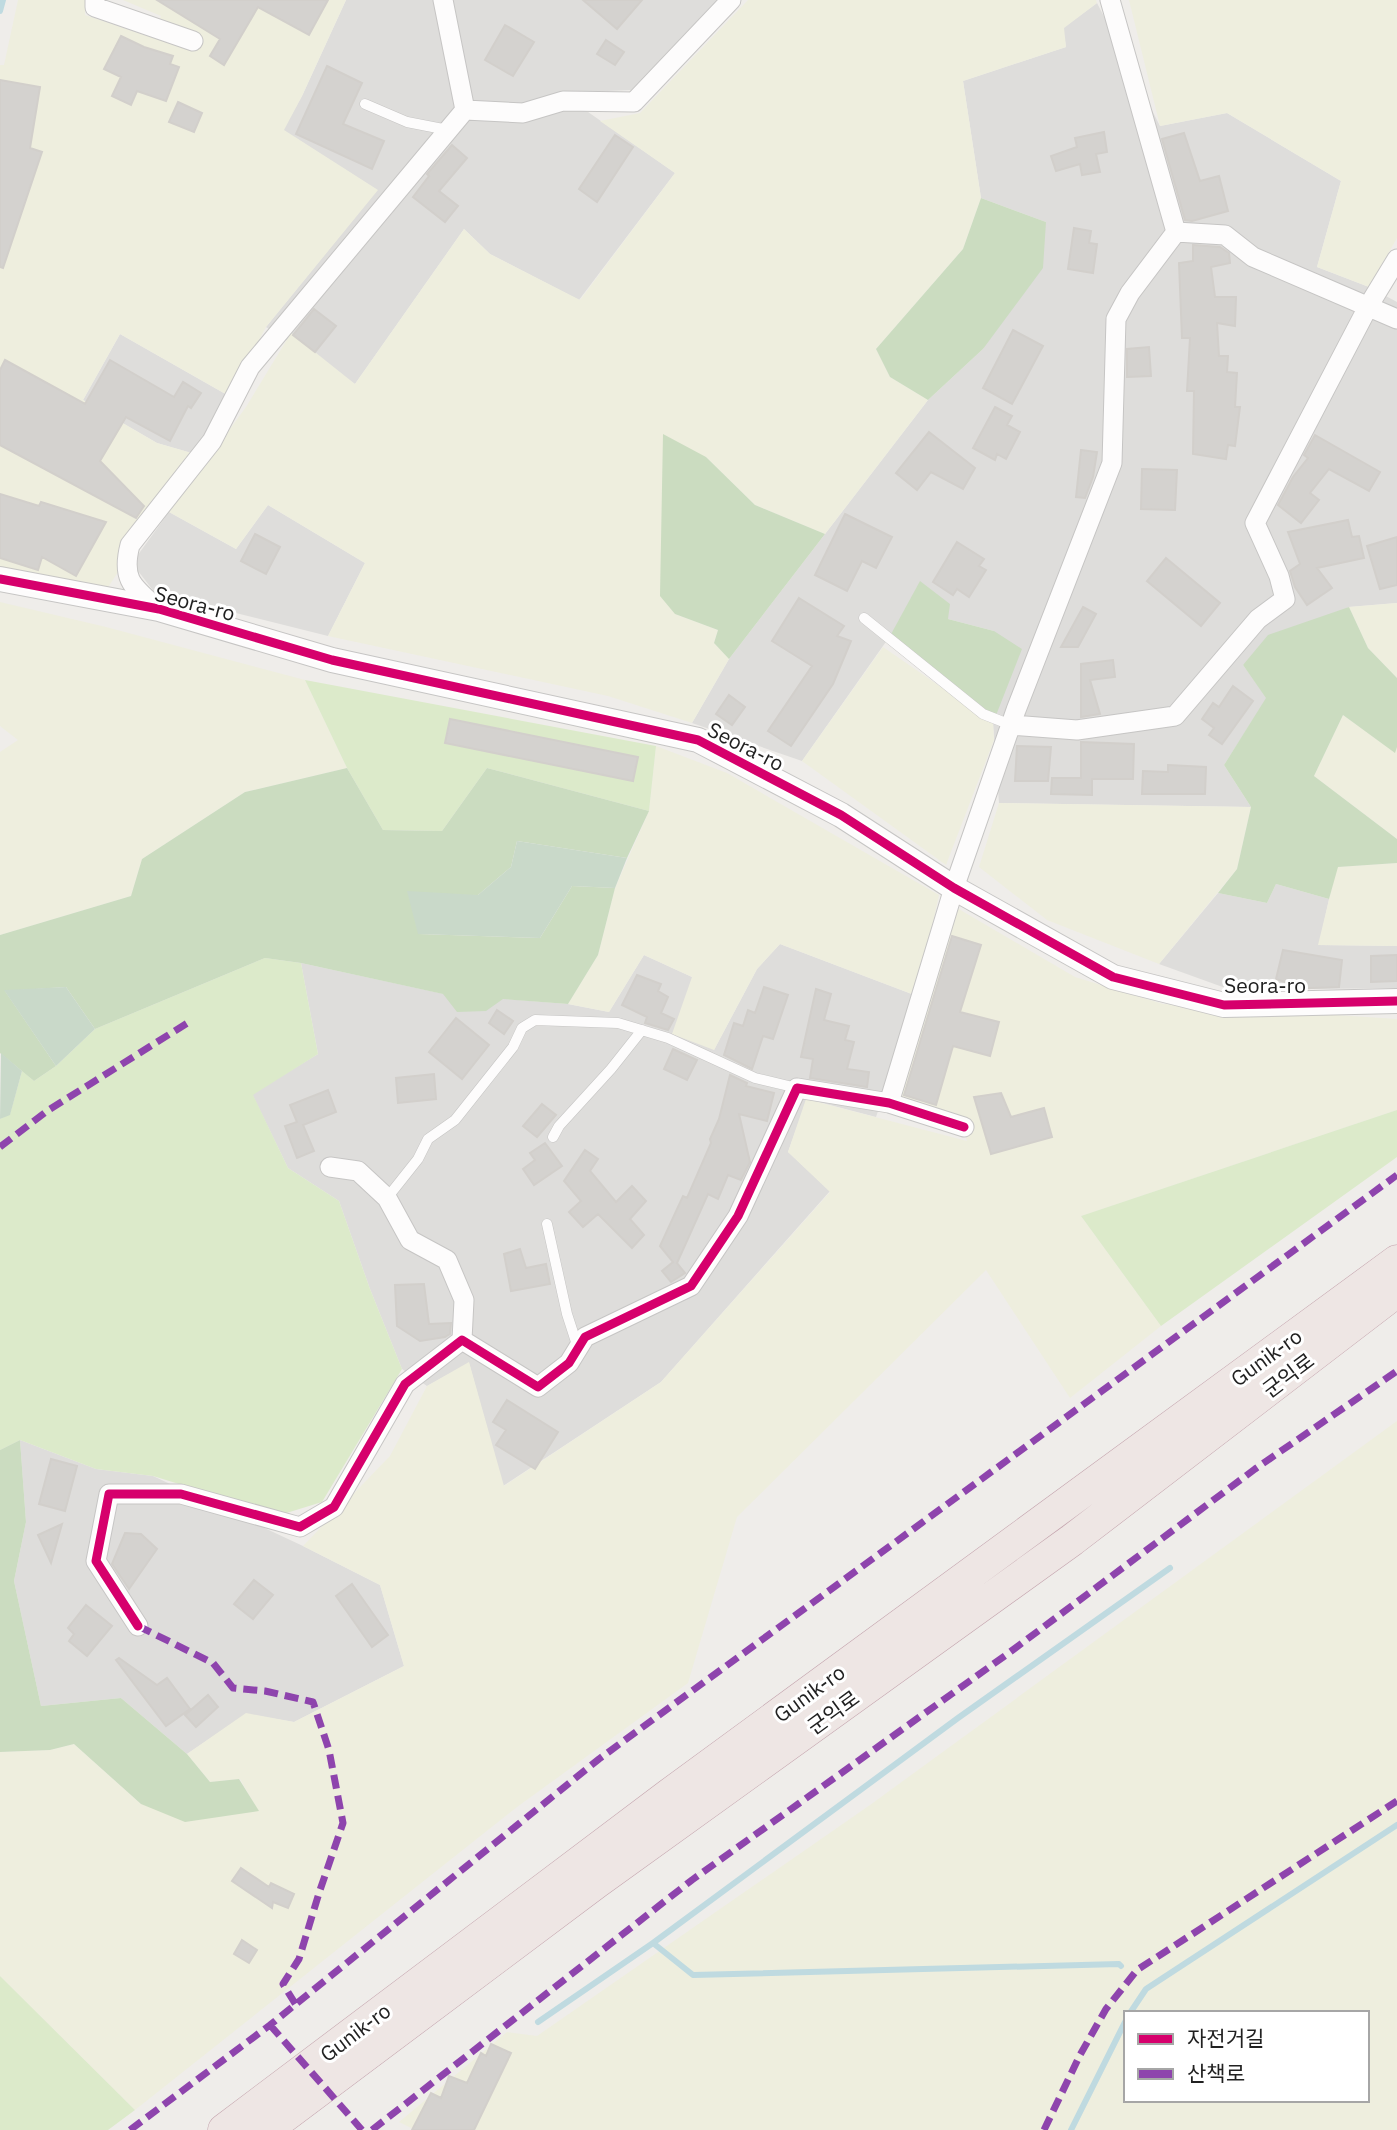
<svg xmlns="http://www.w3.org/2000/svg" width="1397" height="2130" font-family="'IBM Plex Sans','Noto Sans KR',sans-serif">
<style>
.residential{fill:#dedddb}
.farmland{fill:#eeeede;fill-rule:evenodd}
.grass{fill:#dceaca}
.forest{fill:#cbdcc0}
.cemetery{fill:#c9d9c9}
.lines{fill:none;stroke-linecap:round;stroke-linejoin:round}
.stream{stroke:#bfdae0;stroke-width:6}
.building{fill:#d4d2cf;stroke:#d2cfcb;stroke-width:2}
.service-casing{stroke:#c6c5c4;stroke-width:11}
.minor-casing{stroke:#c6c5c4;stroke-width:21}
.tertiary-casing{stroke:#c6c5c4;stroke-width:26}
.trunk-casing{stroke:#c3a2ac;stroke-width:33}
.service{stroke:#fdfcfc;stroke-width:10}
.minor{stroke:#fdfcfc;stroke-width:19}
.tertiary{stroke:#fdfcfc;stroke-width:24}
.trunk{stroke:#eee6e4;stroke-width:32}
.quiet{stroke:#8e44ad;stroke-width:7;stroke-dasharray:14 7;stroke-linecap:butt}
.cycleway-casing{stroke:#fff;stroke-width:13}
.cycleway{stroke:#d6006c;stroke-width:9}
.labels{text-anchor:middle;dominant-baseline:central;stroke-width:6;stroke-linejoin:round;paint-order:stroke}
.street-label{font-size:21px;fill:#212121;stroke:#fff}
</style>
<rect width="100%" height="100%" fill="#efedea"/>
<path class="residential" d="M346 0H717L631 90 561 93 675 173 579 300 490 254 464 229 355 384 266 327 377 190 283 130 302 96Z
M1097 3 1160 126 1227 113 1341 181 1317 267 1369 287 1397 302V603L1349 607 1243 665 1267 698 1224 765 1251 807 999 803 993 723 994 631 948 619 890 636 802 761 692 723 729 659 928 400 983 349 1046 222 981 198 963 81 1066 47 1063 28Z
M120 334 229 396 195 454 157 443 83 400Z
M268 505 365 563 328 636 155 593 132 563 169 512 236 549Z
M1276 884 1329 899 1319 945 1397 946V988L1231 990 1159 964 1218 893 1267 903Z
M780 944 917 996 876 1117 807 1099 788 1152 830 1191 661 1382 503 1486 469 1363 427 1386 402 1369 370 1289 339 1201 288 1168 252 1094 318 1054 301 963 444 994 568 1004 609 1012 644 955 692 977 714 1050 757 969Z
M20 1440 96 1469 153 1476 303 1546 380 1585 404 1666 294 1722 246 1714 187 1754 121 1698 41 1706 14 1581 26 1522Z"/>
<path class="farmland" d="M18 0H86L85 15 153 38 161 16 123 0H346L302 96 284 130 378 190 266 327 229 396 120 334 83 400 157 443 195 454 105 592 0 567V65H4Z
M748 0H1096L1097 3 1064 28 1066 47 963 81 981 198 963 249 876 349 890 377 928 400 825 534 755 505 706 457 675 614 718 630 714 643 729 659 692 723 608 696 328 636 365 563 268 505 236 549 169 512 246 407 291 333 355 384 464 229 490 254 580 300 675 173 600 121 640 113Z
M1129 0H1397V238L1369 287 1317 267 1341 181 1227 113 1160 126Z
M0 602 106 627 305 680 347 768 245 792 142 859 131 896 0 935V752L18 740 0 726Z
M1397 603V678L1368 648 1349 607Z
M883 647 993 723 994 740 946 865 802 761Z
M1343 715 1394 752 1397 747V839L1314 776Z
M656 746 727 773 939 895 917 996 780 944 757 969 714 1050 672 1034 692 977 644 955 609 1012 568 1004 598 955 615 888 649 811Z
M999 803 1251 807 1237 869 1159 964 1047 920 979 867Z
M1397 863V946L1318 945 1337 867Z
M957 908 1075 977 1163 1004 1397 1019V1110L1081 1216 1161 1326 1070 1398 986 1270 737 1517 688 1683 517 1807 135 2110 0 1976V1752L50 1750 74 1744 141 1804 258 1811 240 1779 210 1782 187 1754 246 1713 294 1722 404 1666 380 1585 303 1546 390 1456 427 1386 469 1362 504 1486 661 1382 830 1192 788 1152 806 1099 967 1141 958 1117 897 1101Z
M1397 1421V2130H415L399 2122 507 2032 537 2036 870 1805ZM1126 2013H1367V2100H1126Z"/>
<path class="grass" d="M305 680 656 746 649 811 487 768 442 831 383 830 347 768Z
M265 958 301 963 318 1054 253 1095 288 1168 339 1201 370 1289 402 1369 322 1502 280 1515 153 1476 96 1469 20 1440 0 1450V1119L10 1114 22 1071 34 1081 56 1066 95 1029Z
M1397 1110V1157L1161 1326 1081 1216Z
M0 1976 135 2110 108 2130H0Z"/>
<path class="forest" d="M981 198 1046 222 1043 268 983 349 928 400 890 377 876 349 963 249Z
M663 434 706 457 755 505 825 534 729 659 714 643 718 630 675 614 660 596Z
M920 581 950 604 948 619 994 631 1022 649 993 723 890 636Z
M1349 607 1368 648 1397 678V747L1395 753 1343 715 1314 776 1397 839V863L1338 867 1329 899 1276 884 1267 903 1218 893 1237 869 1251 807 1224 765 1266 698 1243 665 1268 635Z
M347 768 383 830 442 831 487 768 649 811 627 858 517 841 511 867 478 895 419 934 540 938 572 886 615 888 598 955 568 1004 503 999 486 1011 457 1012 443 994 301 963 265 958 95 1029 66 987 5 991 56 1066 34 1081 0 1053V935L131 896 142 859 245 792Z
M20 1440 26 1522 14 1581 41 1706 121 1698 187 1754 210 1782 239 1779 259 1811 185 1822 141 1804 74 1744 50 1750 0 1752V1450Z"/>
<path class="cemetery" d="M517 841 627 858 615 888 572 886 540 938 418 934 407 891 478 895 511 867Z
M66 987 95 1029 56 1066 4 990Z
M1 1053 22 1071 10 1115 0 1119Z"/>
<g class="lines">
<path class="stream" d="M0 11 3 0
M653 1943 958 1718 1170 1568
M1130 2013 1146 1989 1397 1825
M538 2022 653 1943 693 1975 1119 1964 1121 1966
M1071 2130 1126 2020"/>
</g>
<path class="building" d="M157 0H328L309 35 258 7 224 65 210 56 220 39Z
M583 0H642L617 29Z
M505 25 534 42 513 76 485 60Z
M121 36 144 47 173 56 170 64 179 67 166 101 137 91 131 105 112 96 121 77 104 69Z
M606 40 624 52 615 65 597 54Z
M327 66 362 83 343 124 384 141 372 169 296 134Z
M0 80 40 87 30 148 42 152 3 268 0 267Z
M178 102 202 113 194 132 169 122Z
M1104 132 1107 152 1096 154 1100 172 1082 175 1080 164 1056 171 1051 156 1077 147 1075 138Z
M1184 133 1200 181 1219 176 1228 211 1192 221 1185 220 1162 139Z
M615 135 633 147 597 202 579 189Z
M452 145 467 158 439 191 458 206 445 222 413 197 429 176 427 174Z
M1074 228 1091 231 1089 243 1097 244 1093 273 1068 269Z
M1193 245 1220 247 1229 253 1230 263 1211 267 1215 297H1236L1235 326 1217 323 1219 356H1228L1227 372 1237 373 1235 407H1240L1235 446 1228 445 1226 459 1193 454 1194 391H1187L1190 338H1182L1179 263 1193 261Z
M314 309 336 326 315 352 293 335Z
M1013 330 1043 346 1012 404 983 388Z
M1149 347 1151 376 1127 377V349Z
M5 360 85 404 110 360 174 397 183 382 201 393 191 408 188 406 170 441 126 417 100 461 144 506 136 518 0 445V370Z
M995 407 1012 416 1007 425 1020 432 1006 459 997 454 995 460 973 448Z
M929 432 975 468 963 489 931 472 917 490 896 473Z
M1315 435 1380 472 1369 491 1329 469 1310 493 1319 500 1301 523 1278 505 1293 477 1308 458 1304 455Z
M1081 450 1097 452 1093 477 1085 498 1076 497Z
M1142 469 1177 470 1175 510 1141 509Z
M0 494 39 506 41 502 106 522 76 576 42 557 38 570 0 558Z
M845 514 892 537 876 568 862 561 847 591 815 575Z
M1348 520 1352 537 1359 536 1364 558 1317 568 1332 588 1307 605 1295 587 1290 571 1300 564 1288 532Z
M255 534 280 547 266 574 241 561Z
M1397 537V585L1380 589 1367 546Z
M957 542 984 559 979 566 986 570 969 597 957 589 953 595 933 582Z
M1166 558 1220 603 1201 626 1147 581Z
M799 598 844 626 837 636 851 641 833 684 791 746 768 731 812 666 772 641Z
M1083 607 1096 614 1078 647H1061Z
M1113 660 1115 677 1090 680 1100 714 1081 717V664Z
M1233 686 1253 701 1222 744 1209 735 1214 728 1202 719 1213 703 1219 707Z
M729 695 745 707 732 725 716 714Z
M450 719 638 757 633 781 445 743Z
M1081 742 1134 744 1133 779H1092V795L1051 794 1052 778H1081Z
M1017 746 1051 747 1048 781H1015Z
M1168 765 1206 767 1205 794H1142L1143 771 1168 772Z
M952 936 981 945 960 1012 999 1022 990 1056 953 1046 936 1105 904 1095Z
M1283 950 1342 960 1339 987 1285 989V982L1276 979Z
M1397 955V981L1371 982V956Z
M637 975 661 984 658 991 668 997 661 1013 674 1019 668 1030 645 1023 647 1017 622 1005Z
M764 987 788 995 773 1039 763 1036 752 1069 724 1055 734 1023 743 1026 748 1010 755 1013Z
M816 989 831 994 824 1020 849 1026 845 1040 854 1042 847 1069 869 1072 867 1087 810 1078 813 1059 801 1057Z
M497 1010 513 1021 504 1034 489 1023Z
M456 1018 489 1045 462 1079 429 1052Z
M673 1049 697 1060 687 1080 664 1069Z
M434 1074 436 1099 398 1103 396 1078Z
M730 1075 747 1083 746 1086 774 1093 767 1121 739 1114 750 1162 741 1180 728 1175 718 1199 708 1194 677 1263 685 1273 671 1282 662 1271 673 1262 660 1246 683 1196 687 1198 711 1143 710 1139 719 1119Z
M328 1090 336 1112 303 1125 314 1151 297 1158 285 1126 297 1122 290 1105Z
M1001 1093 1011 1117 1044 1108 1052 1137 991 1154 974 1097Z
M542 1104 556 1115 537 1137 523 1126Z
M545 1143 562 1166 534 1185 523 1169 535 1160 530 1153Z
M585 1150 598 1159 590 1171 616 1202 632 1186 646 1201 630 1219 644 1235 632 1248 598 1214 583 1227 569 1212 581 1201 564 1181Z
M520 1249 526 1268 546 1264 550 1284 511 1291 504 1254Z
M424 1284 429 1324 451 1323 450 1334 445 1337 420 1341 397 1326 395 1285Z
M507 1400 558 1432 535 1469 496 1445 506 1430 493 1422Z
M51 1459 77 1466 65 1511 39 1504Z
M62 1524 51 1563 38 1535Z
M125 1533 141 1534 157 1549 129 1589 112 1564Z
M254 1580 273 1595 253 1619 234 1604Z
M352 1584 388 1635 372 1647 336 1596Z
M86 1605 112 1626 87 1656 69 1641 74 1634 68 1628Z
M119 1658 157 1685 167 1678 190 1709 166 1726 116 1660Z
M208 1695 218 1707 196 1727 185 1715Z
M241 1868 269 1887 271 1883 294 1894 288 1908 273 1902 272 1908 232 1881Z
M242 1940 257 1950 249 1963 234 1954Z
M491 2044 511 2053 474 2130H412L431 2093 441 2098 449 2076 467 2083 481 2053 486 2056Z"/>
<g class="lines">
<defs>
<path id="service" d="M365 104 407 122 448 130
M864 618 983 714 1011 725
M553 1137 559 1126 611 1069 642 1030
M387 1198 418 1159 428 1139 455 1120 513 1047 522 1028 535 1020 618 1023 668 1038 755 1078 797 1088
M547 1224 567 1314 578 1348"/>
<path id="minor" d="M95 0V7L193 41
M465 110 523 113 563 101 634 102 731 0
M1176 232 1225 235 1253 257 1397 319
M158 609C133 587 121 580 130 545L212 441 250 367 465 110 443 0
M1011 725 1077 730 1175 716 1258 619 1285 599 1279 576 1255 523 1369 305 1397 259
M889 1103 954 888 1016 710 1112 463 1116 319 1130 293 1176 232 1110 0
M330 1167 358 1171 387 1198 410 1240 447 1260 464 1300 462 1340
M138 1626 96 1561 109 1494H181L300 1527 334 1507 405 1384 462 1340 538 1387 569 1363 585 1337 691 1286 738 1216 797 1088 889 1103 964 1127"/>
<path id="tertiary" d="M0 579 159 609 332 660 698 740 841 815 954 888 1113 977 1224 1005 1397 1001"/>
<path id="trunk" d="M224 2130 670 1794 1397 1261
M266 2130 597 1882 1072 1540 1397 1291"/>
</defs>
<use href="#service" class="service-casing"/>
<use href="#minor" class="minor-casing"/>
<use href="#tertiary" class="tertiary-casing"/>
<use href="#trunk" class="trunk-casing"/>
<use href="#service" class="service"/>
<use href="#minor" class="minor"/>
<use href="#tertiary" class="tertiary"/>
<use href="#trunk" class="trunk"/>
<path class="quiet" d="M0 1147 47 1111 189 1022
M138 1626 213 1663 233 1688 265 1691 313 1702 329 1750 343 1823 319 1893 299 1959 283 1984 296 2005
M270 2025 362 2130
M130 2130 270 2025 599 1759 1397 1175
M372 2130 692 1880 1006 1655 1255 1469 1397 1371
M1044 2130 1080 2055 1106 2009 1137 1970 1397 1801"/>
<defs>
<path id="cycleway" d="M0 579 159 609 332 660 698 740 841 815 954 888 1113 977 1224 1005 1397 1001
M138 1626 96 1561 109 1494H181L300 1527 334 1507 405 1384 462 1340 538 1387 569 1363 585 1337 691 1286 738 1216 797 1088 889 1103 964 1127"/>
</defs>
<use href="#cycleway" class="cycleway-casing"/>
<use href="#cycleway" class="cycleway"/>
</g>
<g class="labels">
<g class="street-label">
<text transform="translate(195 603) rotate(15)">Seora-ro</text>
<text transform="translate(746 746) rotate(27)">Seora-ro</text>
<text x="1265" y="985">Seora-ro</text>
<text transform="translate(1266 1357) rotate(-36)">Gunik-ro</text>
<text transform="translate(1288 1375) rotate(-37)">군익로</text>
<text transform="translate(809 1693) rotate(-36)">Gunik-ro</text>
<text transform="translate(833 1712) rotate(-36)">군익로</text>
<text transform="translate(355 2032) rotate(-37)">Gunik-ro</text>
</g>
</g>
<rect x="1124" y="2011" width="245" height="91" fill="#ffffff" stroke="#a6a6a6" stroke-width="2"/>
<rect x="1138" y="2034" width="35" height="10" fill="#d6006c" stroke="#a6a6a6" stroke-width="2"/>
<text x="1187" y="2046" font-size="21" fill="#212121">자전거길</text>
<rect x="1138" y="2069" width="35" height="10" fill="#8e44ad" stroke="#a6a6a6" stroke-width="2"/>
<text x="1187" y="2081" font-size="21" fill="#212121">산책로</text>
</svg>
